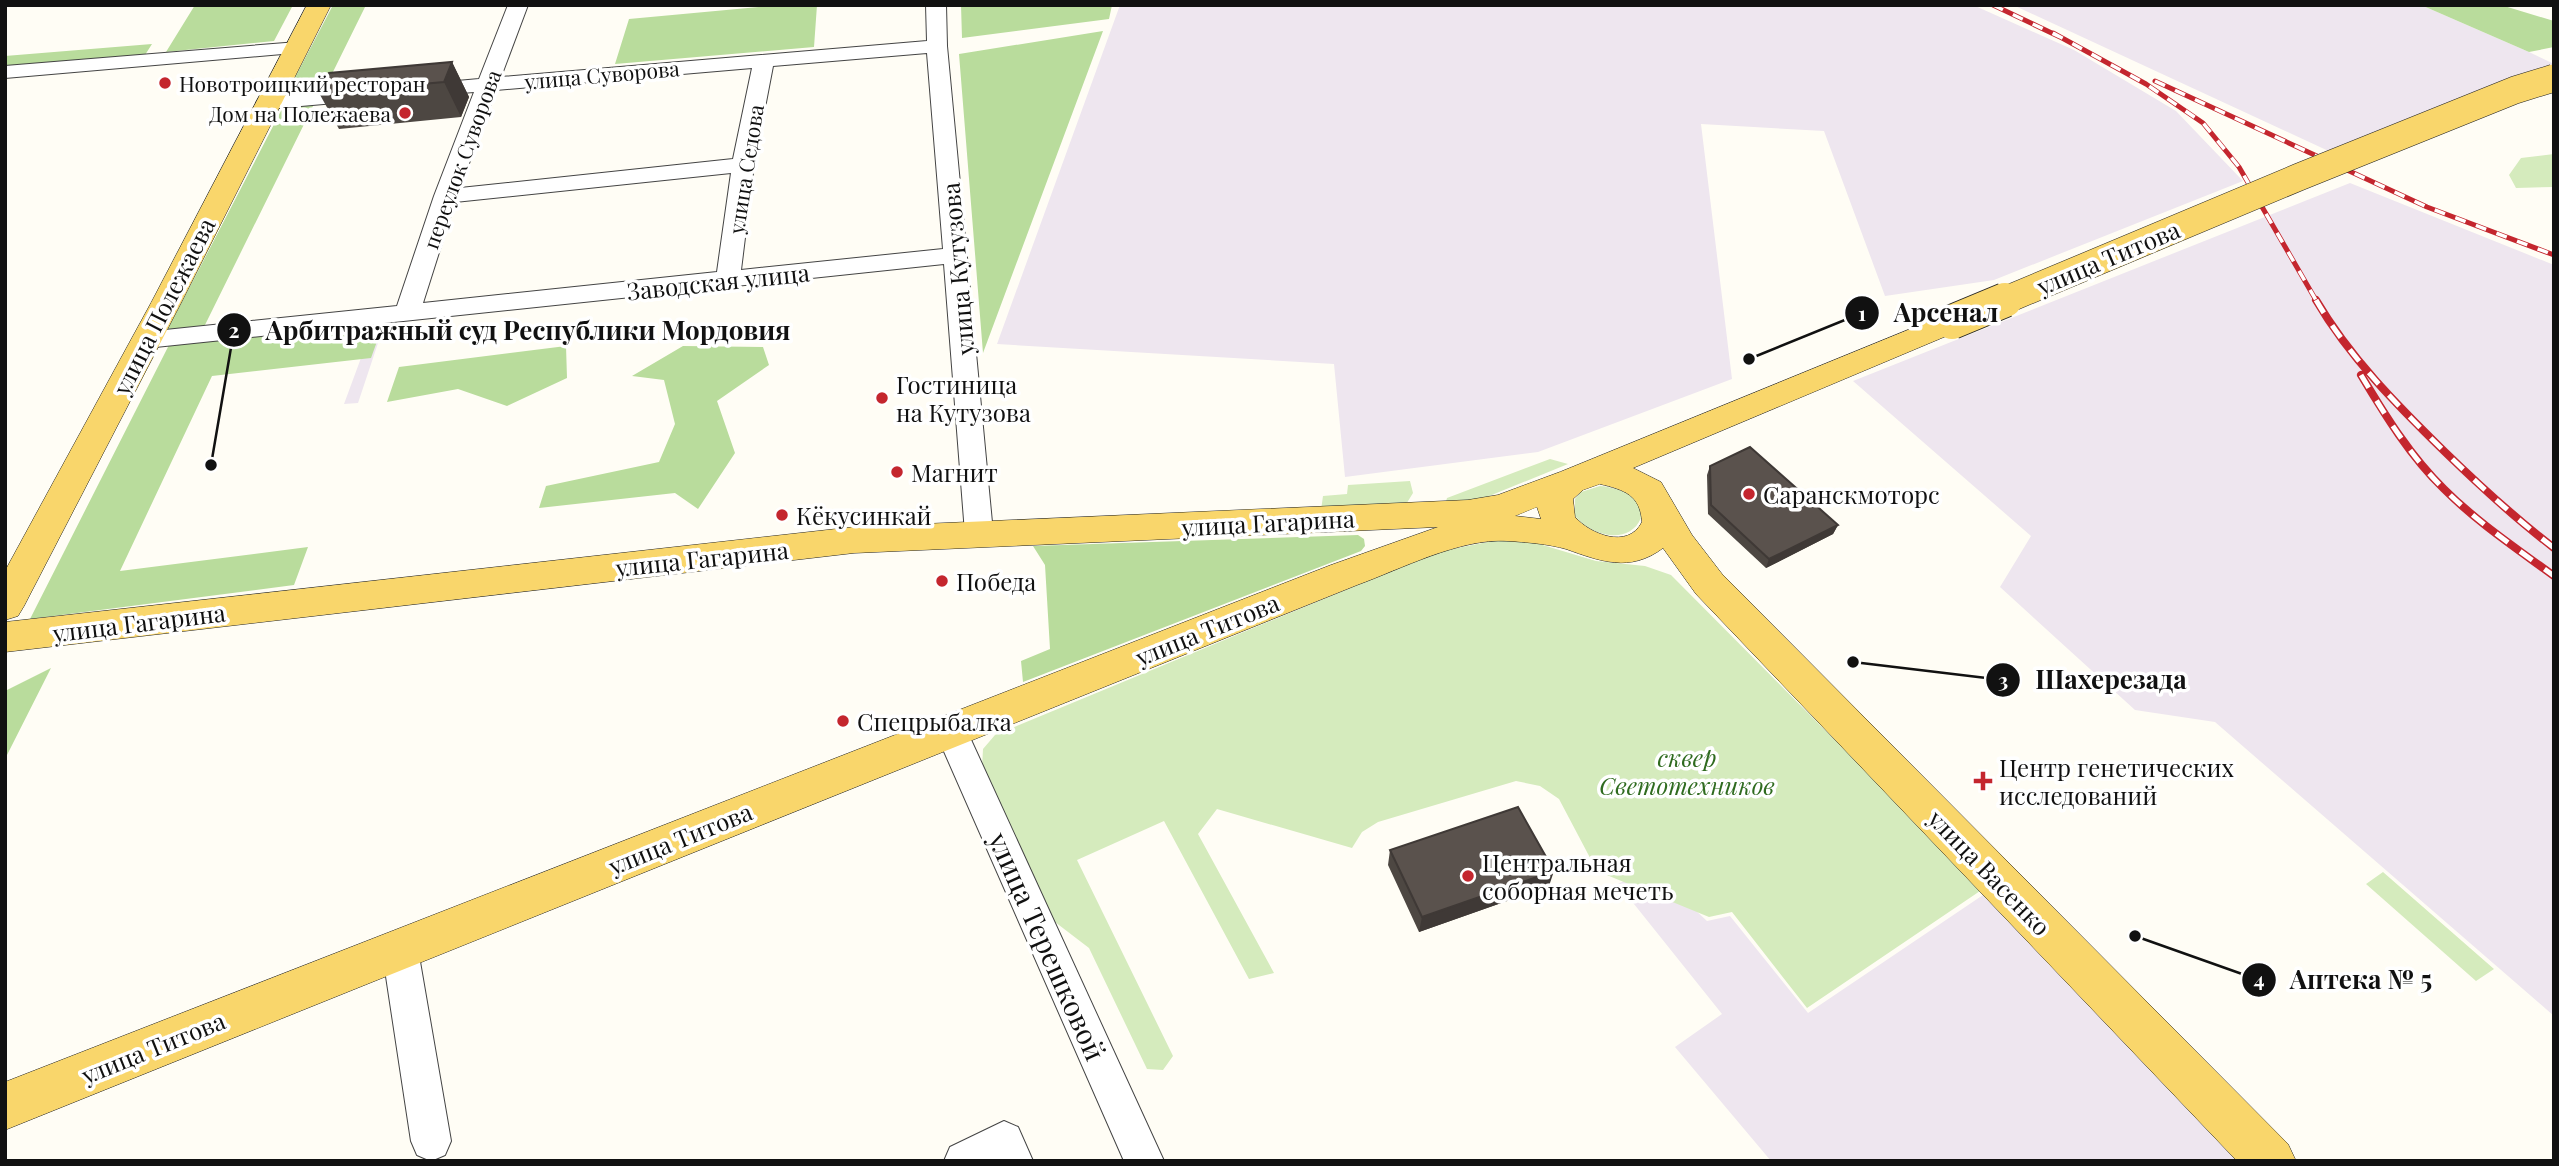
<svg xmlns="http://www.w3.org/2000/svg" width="2559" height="1166" font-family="'Playfair Display',serif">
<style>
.industrial{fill:#eee6ef}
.green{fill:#d5ebbd}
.forest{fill:#b9dc9c}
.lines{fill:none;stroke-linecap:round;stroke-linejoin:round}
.minor-casing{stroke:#444;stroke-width:2}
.major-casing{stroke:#222;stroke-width:1}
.minor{fill:#fff;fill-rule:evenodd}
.major{fill:#f9d66b;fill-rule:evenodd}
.rail-far1-casing{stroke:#c4262e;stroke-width:5}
.rail-casing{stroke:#c4262e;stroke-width:8}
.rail-far1{stroke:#fff;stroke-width:3.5;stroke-dasharray:11;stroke-linecap:butt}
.rail{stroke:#fff;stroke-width:5;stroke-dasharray:15;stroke-linecap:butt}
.major-bridge-far1-casing{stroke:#222;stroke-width:28;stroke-linecap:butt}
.major-bridge-casing{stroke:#222;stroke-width:36;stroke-linecap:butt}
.major-bridge-far1{stroke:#f9d66b;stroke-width:27}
.major-bridge{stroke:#f9d66b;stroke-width:34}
.wall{fill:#4d4742}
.shaded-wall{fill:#3f3936}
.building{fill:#5a524d;stroke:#3f3936;stroke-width:2}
.poi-dot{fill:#c4262e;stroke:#fff;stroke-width:2.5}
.labels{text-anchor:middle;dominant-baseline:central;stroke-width:7;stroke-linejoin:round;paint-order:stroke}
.far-street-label{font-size:21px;fill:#111;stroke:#fff}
.far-poi-label{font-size:21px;fill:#111;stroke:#fff;text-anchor:start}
.street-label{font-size:24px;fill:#111;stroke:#fff}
.poi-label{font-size:24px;fill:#111;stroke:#fff;text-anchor:start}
.park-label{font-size:24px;font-style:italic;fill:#2f6b1f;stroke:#fff}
.near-street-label{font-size:28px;fill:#111;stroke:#fff}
.leader{fill:none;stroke:#111;stroke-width:2.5}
.callout-dot{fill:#111;stroke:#fff;stroke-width:2.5}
.mark-label{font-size:21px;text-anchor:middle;font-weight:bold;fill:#fff}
.callout-label{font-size:26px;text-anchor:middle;font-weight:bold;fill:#111;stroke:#fff;stroke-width:7;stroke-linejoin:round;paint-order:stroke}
</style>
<rect width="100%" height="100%" fill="#fffdf5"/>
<path class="industrial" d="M1120 5H1973L2074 50 2176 111 2243 181 1994 280 1885 296 1824 131 1701 124 1732 379 1538 452 1345 477 1334 364 997 344Z
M2013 5H2421L2529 52 2554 64V69L2335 154Z
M2350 183 2554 265V1016L2215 722 2135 710 2000 587 2031 536 1853 381Z
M380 337 358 403 344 404 368 339Z
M1650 868 1707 921 1730 916 1808 1013 1986 893 2238 1161H1771L1675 1047 1722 1014 1618 884Z"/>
<path class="green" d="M2554 154V187L2516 188 2509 175 2521 158Z
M1550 459 1568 464 1477 501 1445 505 1447 498Z
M1410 481 1413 493 1405 506 1321 510 1323 496 1347 494 1348 485Z
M1600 486C1620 488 1641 495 1641 518 1629 546 1591 536 1575 516V499L1581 492Z
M1498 540 1536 543 1596 561 1645 566 1671 575 1983 889 1807 1008 1732 912 1709 917 1597 871 1559 799 1540 786 1516 781 1378 822 1362 832 1352 848 1217 809 1198 834 1274 973 1249 979 1164 821 1077 860 1173 1056 1163 1070 1147 1069 1089 948 1055 922 982 768 983 749 995 735 1437 552Z
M2383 872 2494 969 2476 981 2366 884Z"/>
<path class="forest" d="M195 5H293L274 41 166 52Z
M333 5H366L327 84 290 87Z
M781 5H817L814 47 615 64 629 19Z
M961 5H1112L1109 19 962 38Z
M2421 5H2501L2554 21V47L2529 52Z
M1103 31 983 353 959 54Z
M152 44 145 55 5 66V56Z
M314 104 204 327 167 331 283 107Z
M384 322 371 358 212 376 120 571 308 547 294 585 30 619 169 345Z
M566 346 567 378 507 406 458 389 387 402 399 367Z
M683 346 763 347 769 365 717 401 735 453 698 509 675 493 539 508 546 486 659 462 675 424 664 380 632 376Z
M1358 535 1364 539 1365 546 1361 551 1023 682 1021 661 1050 649 1045 565 1033 546Z
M51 668 7 755 5 761V691Z"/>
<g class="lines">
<defs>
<path id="minor" d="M508 5H528L501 77 927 41 926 5H946L947 46 993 533 989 541 979 544 969 541 965 533 944 264 146 348 137 346 133 340 137 334 146 332 397 306 434 196 474 92 424 96 417 94 413 90 417 86 424 84 479 79ZM927 53 943 249 741 270 754 165 773 66ZM752 68 733 159 460 188 496 90ZM731 173 717 272 423 303 455 202Z
M298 42 305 44 308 48 305 52 5 78V66Z
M361 89 369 90 372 95 369 100 267 109 259 108 256 103 259 98 267 97Z
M951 718 962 721 967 731 1164 1161H1124L935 731 940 721Z
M400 933 413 938 418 950 451 1141 445 1155 431 1161 417 1155 411 1141 382 950 387 938Z
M1004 1121 1018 1127 1033 1161H944L950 1147Z"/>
<path id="major" d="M307 5H331L181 303 24 606 18 616 5 620V571L151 303Z
M1952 312 1963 315 1968 322 1963 329 1633 468 1661 482 1692 535 1722 574 2288 1144 2296 1161H2237L1696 594 1663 548C1630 573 1600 561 1566 549 1549 544 1525 542 1507 541 1460 538 1401 569 1357 585L5 1130V1082L1331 565 1438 527 854 553 5 652V622L854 527 1468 500 1498 495 1560 472ZM1600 484C1625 490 1640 495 1642 522 1628 550 1590 534 1575 517L1573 499 1583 490ZM1537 507 1541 519 1515 516Z"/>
</defs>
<use href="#minor" class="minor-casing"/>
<use href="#major" class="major-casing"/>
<use href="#minor" class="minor"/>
<use href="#major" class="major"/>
<defs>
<path id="rail-far1" d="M1993 5 2060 37
M2053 33 2146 84 2203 123 2239 167 2317 302
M2155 81 2427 207 2554 255"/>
<path id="rail" d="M2316 300C2350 358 2397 405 2445 452 2480 486 2515 518 2554 548
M2361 375C2385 415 2410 456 2444 489 2477 522 2516 548 2554 576"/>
</defs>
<use href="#rail-far1" class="rail-far1-casing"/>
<use href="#rail" class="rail-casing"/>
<use href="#rail-far1" class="rail-far1"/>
<use href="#rail" class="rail"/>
<defs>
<path id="major-bridge-far1" d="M2001 302 2299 177 2515 90 2554 78"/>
<path id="major-bridge" d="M1952 322 2005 300"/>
</defs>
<use href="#major-bridge-far1" class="major-bridge-far1-casing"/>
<use href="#major-bridge" class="major-bridge-casing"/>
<use href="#major-bridge-far1" class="major-bridge-far1"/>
<use href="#major-bridge" class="major-bridge"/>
</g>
<path class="wall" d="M452 62 469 97 461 117 339 129 319 93Z
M1710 466 1838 525 1833 534 1766 568 1708 514 1707 475Z
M1390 850 1549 886 1419 932 1388 865Z"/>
<path class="shaded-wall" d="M452 62 469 97 461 117 444 82Z
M1838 525 1833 534 1766 568 1769 559Z
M1554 871 1549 886 1419 932 1422 917Z"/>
<path class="building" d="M452 62 444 82 319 93 329 73Z
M1750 447 1838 525 1769 559 1711 505 1710 466Z
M1518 807 1554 871 1422 917 1390 850Z"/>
<g class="poi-dot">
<circle cx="165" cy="83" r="7"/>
<circle cx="405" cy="113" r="7"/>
<circle cx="882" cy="398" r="7"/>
<circle cx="897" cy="472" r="7"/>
<circle cx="1749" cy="494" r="7"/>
<circle cx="782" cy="515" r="7"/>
<circle cx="942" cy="581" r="7"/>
<circle cx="843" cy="721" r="7"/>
<path d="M1979.5 770.5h7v7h7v7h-7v7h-7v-7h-7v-7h7z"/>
<circle cx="1468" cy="876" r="7"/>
</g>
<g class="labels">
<g class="far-street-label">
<text transform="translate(602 74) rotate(-5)">улица Суворова</text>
<text transform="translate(461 159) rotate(-70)">переулок Суворова</text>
<text transform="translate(745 169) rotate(-81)">улица Седова</text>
</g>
<g class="far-poi-label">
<text x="179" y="83">Новотроицкий ресторан</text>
<text x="391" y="113" text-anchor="end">Дом на Полежаева</text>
</g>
<g class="street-label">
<text transform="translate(2108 257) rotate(-23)">улица Титова</text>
<text transform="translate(957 269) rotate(-95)">улица Кутузова</text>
<text transform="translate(718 281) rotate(-6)">Заводская улица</text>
<text transform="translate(163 306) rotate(-63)">улица Полежаева</text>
<text transform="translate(1268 522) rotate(-3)">улица Гагарина</text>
<text transform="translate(702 558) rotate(-6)">улица Гагарина</text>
<text transform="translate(139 622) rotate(-7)">улица Гагарина</text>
<text transform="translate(1207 629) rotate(-22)">улица Титова</text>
<text transform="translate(680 838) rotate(-22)">улица Титова</text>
<text transform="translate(1990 872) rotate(46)">улица Васенко</text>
<text transform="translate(153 1047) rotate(-22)">улица Титова</text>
</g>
<g class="poi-label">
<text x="896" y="384">Гостиница<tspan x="896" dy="28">на Кутузова</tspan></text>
<text x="911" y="472">Магнит</text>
<text x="1763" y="494">Саранскмоторс</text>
<text x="796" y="515">Кёкусинкай</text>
<text x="956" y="581">Победа</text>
<text x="857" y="721">Спецрыбалка</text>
<text x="1999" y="767">Центр генетических<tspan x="1999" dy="28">исследований</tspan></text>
<text x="1482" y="862">Центральная<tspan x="1482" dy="28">соборная мечеть</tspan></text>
</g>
<g class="park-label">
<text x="1687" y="757">сквер<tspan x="1687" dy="28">Светотехников</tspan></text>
</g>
<g class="near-street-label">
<text transform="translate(1048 946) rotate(66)">улица Терешковой</text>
</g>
</g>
<path class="leader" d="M1749 359L1862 313M211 465L234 330M1853 662L2003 680M2135 936L2259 980"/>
<g class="callout-dot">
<circle cx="1749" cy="359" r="7"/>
<circle cx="211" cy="465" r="7"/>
<circle cx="1853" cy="662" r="7"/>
<circle cx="2135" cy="936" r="7"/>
<circle cx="1862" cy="313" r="18"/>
<circle cx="234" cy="330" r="18"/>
<circle cx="2003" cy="680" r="18"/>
<circle cx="2259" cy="980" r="18"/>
</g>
<g class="mark-label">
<text x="1862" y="321">1</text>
<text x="234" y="338">2</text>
<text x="2003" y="688">3</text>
<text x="2259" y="987">4</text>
</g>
<g class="callout-label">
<text x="1946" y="322">Арсенал</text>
<text x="528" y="340">Арбитражный суд Республики Мордовия</text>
<text x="2111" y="689">Шахерезада</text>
<text x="2361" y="989">Аптека № 5</text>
</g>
<rect width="2559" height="1166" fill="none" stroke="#111111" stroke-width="14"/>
</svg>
